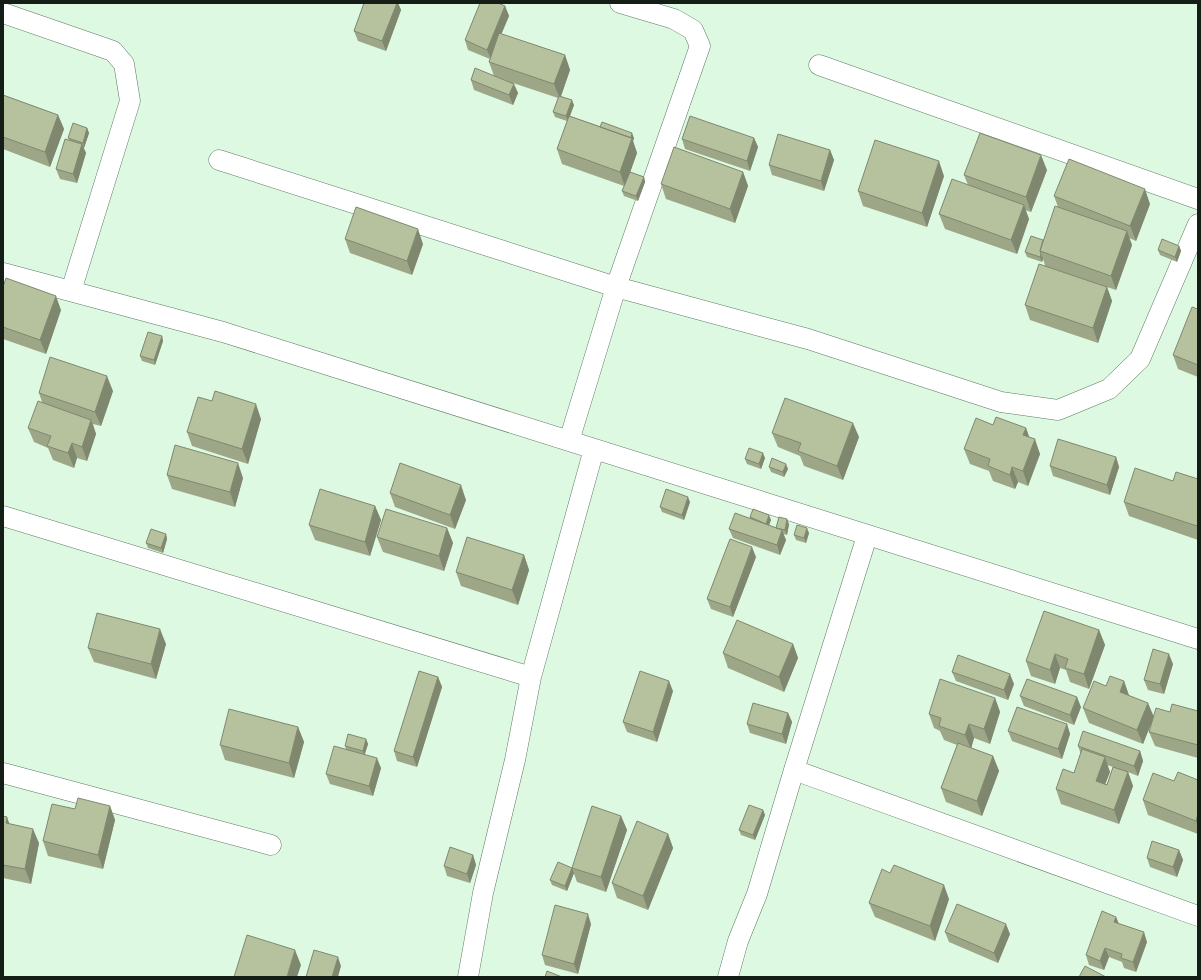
<svg xmlns="http://www.w3.org/2000/svg" width="1201" height="980" font-family="Arial,sans-serif">
<style>
.lines{fill:none;stroke-linecap:round;stroke-linejoin:round}
.minor-casing{stroke:#607964;stroke-width:21}
.minor{stroke:#fff;stroke-width:20}
.wall{fill:#9da788;fill-rule:evenodd}
.shaded-wall{fill:#7f886f}
.building{fill:#b6c29e;stroke:#7f886f}
</style>
<rect width="100%" height="100%" fill="#ddf9e1"/>
<g class="lines">
<defs>
<path id="minor" d="M3 13 113 51 124 64 130 101 71 291
M819 65 1198 199
M219 160 616 287 808 339 1001 402 1058 410 1109 389 1140 359 1198 224
M3 273 223 332 1198 639
M569 441 616 287 700 46 693 30 674 19 620 3
M3 516 531 677
M794 770 1198 916
M3 773 271 845
M468 977 483 893 515 760 531 677 594 449
M728 977 738 941 757 894 794 770 867 536"/>
</defs>
<use href="#minor" class="minor-casing"/>
<use href="#minor" class="minor"/>
</g>
<path class="wall" d="M364 3H398L401 10 386 51 358 41 354 31Z
M505 6 509 16 501 34 565 55 570 70 561 96 574 105 570 116 634 138 633 141 637 153 630 172 644 177 645 182 638 201 624 196 622 191 624 186 562 164 557 149 567 121 555 117 553 112 558 98 513 83 518 93 513 105 474 90 471 80 494 76 489 62 490 59 468 50 465 40Z
M3 95 58 115 64 129 50 167 3 149Z
M87 128 89 133 84 148 83 147 86 153 77 183 60 179 56 169 69 140 68 138Z
M754 138 758 147 750 171 685 149 682 139Z
M830 150 834 160 824 191 772 175 769 165Z
M1047 170 1031 212 1025 210 1029 219 1017 254 945 229 939 214 968 185 964 175Z
M743 172 748 186 735 223 666 199 661 184Z
M944 176 927 227 863 206 858 191Z
M1054 196 1150 204 1136 241 1129 238 1132 245 1116 290 1107 287 1112 301 1098 343 1030 320 1025 305 1045 265 1043 259 1042 262 1027 257 1025 252 1043 240 1058 207Z
M345 239 423 244 412 275 350 253Z
M1179 246 1181 251 1177 262 1160 255 1158 250Z
M3 287 61 310 46 354 3 339Z
M1198 309V377L1178 369 1173 355Z
M162 336 163 341 155 365 142 361 140 356Z
M113 391 101 426 93 424 96 434 87 461 77 458 74 468 53 460 48 448 34 442 28 428 42 402 39 393Z
M261 419 248 464 192 446 187 432Z
M993 425 1026 428 1029 437 1040 454 1028 486 1018 482 1015 489 993 481 989 471 970 464 964 449Z
M772 433 859 437 843 480 804 466 800 456 778 447Z
M1116 457 1119 467 1110 495 1053 476 1050 466Z
M765 458 761 469 747 464 745 459Z
M769 467 788 469 784 477 771 472Z
M167 475 243 478 235 507 172 489Z
M1198 479V540L1129 516 1124 502 1173 481Z
M390 493 466 500 455 529 395 507Z
M690 502 684 520 662 512 660 507Z
M375 506 381 520 370 556 315 540 309 525Z
M750 517 771 520 769 525 777 528 789 524 787 535 783 534 786 540 780 555 733 538 729 529 750 519Z
M447 528 453 543 444 571 383 552 377 537Z
M809 533 806 543 796 540 794 535Z
M166 534 167 539 163 553 148 548 146 543Z
M524 555 529 570 518 605 461 586 456 572Z
M756 557 733 617 711 609 707 599Z
M1099 630 1105 645 1089 689 1070 682 1066 670 1060 668 1055 684 1031 676 1026 661Z
M166 644 156 679 94 662 88 648Z
M793 644 798 658 784 692 728 668 723 653Z
M1173 664 1164 694 1148 690 1144 680Z
M952 672 1014 684 1008 700 956 681Z
M438 677 442 687 417 767 397 761 394 751Z
M1124 681 1129 695 1153 717 1170 712 1198 711V758L1155 746 1149 732 1152 720 1143 744 1089 723 1083 708 1106 686Z
M673 691 657 742 627 732 623 722Z
M1020 696 1081 707 1074 725 1024 706Z
M995 698 1000 712 990 744 974 738 971 748 993 756 999 771 982 816 946 802 941 788 957 745 944 740 940 731 934 728 929 714Z
M788 713 792 722 786 744 750 733 747 724Z
M1067 724 1070 734 1062 759 1012 741 1008 731Z
M298 727 304 742 294 778 225 760 220 745Z
M366 739 368 744 365 754 381 768 373 796 330 784 326 774 346 749 345 746Z
M1078 746 1140 751 1143 761 1138 776 1128 772 1133 786 1119 824 1061 804 1056 789 1074 773 1081 754ZM1107 765 1113 767 1107 785 1105 784 1110 772Z
M1198 780V834L1148 815 1143 800Z
M110 806 115 820 103 869 48 856 43 841 75 809Z
M763 810 765 815 755 840 741 835 739 830Z
M3 816 9 824 39 843 31 884 3 878Z
M621 816 627 830 606 892 577 882 572 868Z
M668 834 673 848 648 910 617 898 612 883Z
M1179 850 1183 860 1177 877 1150 867 1147 858Z
M473 855 476 865 470 883 447 876 444 866Z
M572 868 574 873 567 891 552 885 550 880Z
M890 873 949 899 935 941 875 917 869 903Z
M1116 917 1119 924 1147 942 1136 972 1124 968 1122 962 1109 957 1104 970 1089 965 1086 955Z
M591 924 578 974 545 965 542 955Z
M945 932 1010 934 998 963 949 942Z"/>
<path class="shaded-wall" d="M397 3H398L401 10 386 51 382 41Z
M505 6 509 16 491 59 487 50Z
M565 55 570 70 560 99 554 84Z
M514 84 518 93 513 105 509 95Z
M572 100 574 105 568 121 566 116Z
M58 115 64 129 50 167 45 152Z
M87 128 89 133 84 148 83 143Z
M632 133 634 138 633 141 637 153 625 187 620 172 630 141Z
M754 138 758 147 750 171 747 161Z
M82 144 86 153 77 183 73 174Z
M830 150 834 160 824 191 821 181Z
M1041 155 1047 170 1031 212 1026 197Z
M939 161 944 176 927 227 922 213Z
M743 172 748 186 735 223 730 209Z
M644 177 645 182 638 201 636 196Z
M1145 189 1150 204 1136 241 1130 226Z
M1024 205 1029 219 1017 254 1011 240Z
M418 229 423 244 412 275 407 261Z
M1127 231 1132 245 1116 290 1111 276Z
M1179 246 1181 251 1177 262 1175 257Z
M1041 254 1043 259 1042 262 1040 257Z
M1107 287 1112 301 1098 343 1093 328Z
M56 296 61 310 46 354 40 340Z
M162 336 163 341 155 365 154 360Z
M107 376 113 391 101 426 95 412Z
M256 404 261 419 248 464 242 449Z
M91 420 96 434 87 461 82 447Z
M853 423 859 437 843 480 837 466Z
M1026 428 1031 442 1023 435Z
M1035 439 1040 454 1028 486 1023 471Z
M72 443 77 458 74 468 68 453Z
M763 453 765 458 761 469 759 464Z
M1116 457 1119 467 1110 495 1107 485Z
M238 463 243 478 235 507 230 492Z
M786 464 788 469 784 477 783 472Z
M1012 467 1018 482 1015 489 1010 475Z
M3 482 4 486 3 490Z
M461 485 466 500 455 529 450 515Z
M688 497 690 502 684 520 682 515Z
M375 506 381 520 370 556 365 542Z
M769 515 771 520 768 528 766 524Z
M787 519 789 524 787 535 785 530Z
M447 528 453 543 444 571 439 556Z
M807 528 809 533 806 543 804 538Z
M782 530 786 540 780 555 777 545Z
M166 534 167 539 163 553 161 548Z
M752 547 756 557 733 617 730 607Z
M524 555 529 570 518 605 512 590Z
M160 629 166 644 156 679 151 664Z
M1099 630 1105 645 1089 689 1084 674Z
M793 644 798 658 784 692 779 677Z
M3 652 4 656 3 663Z
M1055 654 1060 668 1055 684 1050 670Z
M1169 654 1173 664 1164 694 1160 684Z
M1010 674 1014 684 1008 700 1004 690Z
M438 677 442 687 417 767 413 757Z
M669 681 673 691 657 742 653 732Z
M1124 681 1129 696 1120 692Z
M1077 697 1081 707 1074 725 1070 715Z
M995 698 1000 712 990 744 984 729Z
M1148 703 1154 717 1143 744 1137 730Z
M788 713 792 722 786 744 782 734Z
M969 724 974 738 971 749 965 735Z
M1067 724 1070 734 1062 759 1058 749Z
M298 727 304 742 294 778 289 763Z
M366 739 368 744 364 756 363 751Z
M1140 751 1143 761 1138 776 1134 766Z
M993 756 999 771 982 816 977 801Z
M1105 757 1110 772 1101 795 1096 781Z
M377 758 381 768 373 796 369 786Z
M1128 772 1133 786 1119 824 1114 810Z
M110 806 115 820 103 869 98 855Z
M763 810 765 815 755 840 753 835Z
M1198 814V827L1196 821Z
M621 816 627 830 606 892 601 877Z
M7 817 12 831 6 823Z
M33 829 39 843 31 884 25 869Z
M668 834 673 848 648 910 643 896Z
M1179 850 1183 860 1177 877 1173 867Z
M473 855 476 865 470 883 467 874Z
M572 868 574 873 567 891 565 886Z
M944 885 949 899 935 941 930 926Z
M588 914 591 924 578 974 574 964Z
M1116 917 1120 927 1114 922Z
M1006 924 1010 934 998 963 994 953Z
M1144 932 1147 942 1136 972 1133 962Z
M1105 948 1109 957 1104 970 1100 961Z
M295 950 301 965 297 977H287Z
M338 957 341 966 338 977H332Z"/>
<path class="building" d="M364 3H397L382 41 354 31Z
M480 3H498L505 6 487 50 465 40Z
M499 33 565 55 554 84 489 62Z
M475 68 514 84 509 95 471 80Z
M3 95 58 115 45 152 3 137Z
M559 96 572 100 566 116 553 112Z
M569 116 632 138 620 172 557 149Z
M690 116 754 138 747 161 682 139Z
M602 122 632 133 631 138 600 127Z
M73 123 87 128 83 143 68 138Z
M980 133 1041 155 1026 197 964 175Z
M778 134 830 150 821 181 769 165Z
M65 139 82 144 73 174 56 169Z
M875 140 939 161 922 213 858 191Z
M674 147 743 172 730 209 661 184Z
M1069 159 1145 189 1130 226 1054 196Z
M630 172 644 177 636 196 622 191Z
M952 179 1024 205 1011 240 939 214Z
M1055 206 1127 231 1111 276 1040 251Z
M356 207 418 229 407 261 345 239Z
M1031 236 1043 240 1040 251 1041 254 1040 257 1025 252Z
M1162 239 1179 246 1175 257 1158 250Z
M1039 264 1107 287 1093 328 1025 305Z
M6 278 56 296 40 340 3 327V287Z
M1192 307 1198 309V365L1173 355Z
M148 332 162 336 154 360 140 356Z
M50 357 107 376 95 412 39 393Z
M215 391 256 404 242 449 187 432 198 397 212 401Z
M785 398 853 423 837 466 798 451 801 443 772 433Z
M38 401 91 420 82 447 72 443 68 453 47 446 51 436 28 428Z
M996 417 1026 428 1023 435 1035 439 1023 471 1012 467 1010 475 988 466 990 459 964 449 976 418 993 425Z
M1058 439 1116 457 1107 485 1050 466Z
M175 445 238 463 230 492 167 475Z
M749 448 763 453 759 464 745 459Z
M772 458 786 464 783 472 769 467Z
M400 463 461 485 450 515 390 493Z
M1135 468 1173 481 1176 472 1198 479V522L1197 526 1124 502Z
M320 489 375 506 365 542 309 525Z
M666 489 688 497 682 515 660 507Z
M386 509 447 528 439 556 377 537Z
M753 509 769 515 766 524 750 517Z
M735 513 782 530 777 545 729 529Z
M779 517 787 519 785 530 776 528Z
M797 525 807 528 804 538 794 535Z
M151 529 166 534 161 548 146 543Z
M467 537 524 555 512 590 456 572Z
M730 539 752 547 730 607 707 599Z
M1044 611 1099 630 1084 674 1065 668 1068 659 1055 654 1050 670 1026 661Z
M97 613 160 629 151 664 88 648Z
M737 620 793 644 779 677 723 653Z
M1153 649 1169 654 1160 684 1144 680Z
M958 655 1010 674 1004 690 952 672Z
M419 671 438 677 413 757 394 751Z
M640 671 669 681 653 732 623 722Z
M1110 676 1124 681 1120 692 1148 703 1137 730 1083 708 1094 681 1106 686Z
M940 679 995 698 984 729 969 724 965 735 939 726 941 718 929 714Z
M1027 679 1077 697 1070 715 1020 696Z
M753 703 788 713 782 734 747 724Z
M1172 704 1198 711V745L1149 732 1156 708 1170 712Z
M1017 707 1067 724 1058 749 1008 731Z
M229 709 298 727 289 763 220 745Z
M1083 731 1140 751 1134 766 1078 746Z
M348 734 366 739 363 751 345 746Z
M958 743 993 756 977 801 941 788Z
M334 746 377 758 369 786 326 774Z
M1082 749 1105 757 1096 781 1107 785 1113 767 1128 772 1114 810 1056 789 1063 769 1074 773Z
M1178 772 1198 780V814L1196 821 1143 800 1153 773 1174 781Z
M78 798 110 806 98 855 43 841 52 804 75 809Z
M749 805 763 810 753 835 739 830Z
M592 806 621 816 601 877 572 868Z
M3 816 7 817 6 823 33 829 25 869 3 865Z
M637 821 668 834 643 896 612 883Z
M1152 841 1179 850 1173 867 1147 858Z
M450 847 473 855 467 874 444 866Z
M558 862 572 868 565 886 550 880Z
M894 865 944 885 930 926 869 903 882 869 890 873Z
M957 904 1006 924 994 953 945 932Z
M555 905 588 914 574 964 542 955Z
M1102 911 1116 917 1114 922 1144 932 1133 962 1121 958 1122 954 1105 948 1100 961 1086 955Z
M247 935 295 950 287 977H234Z
M314 950 338 957 332 977H306Z
M1085 966 1106 977H1079Z
M547 971 562 977H545Z"/>
<rect width="1201" height="980" fill="none" stroke="#141e16" stroke-width="8"/>
</svg>
